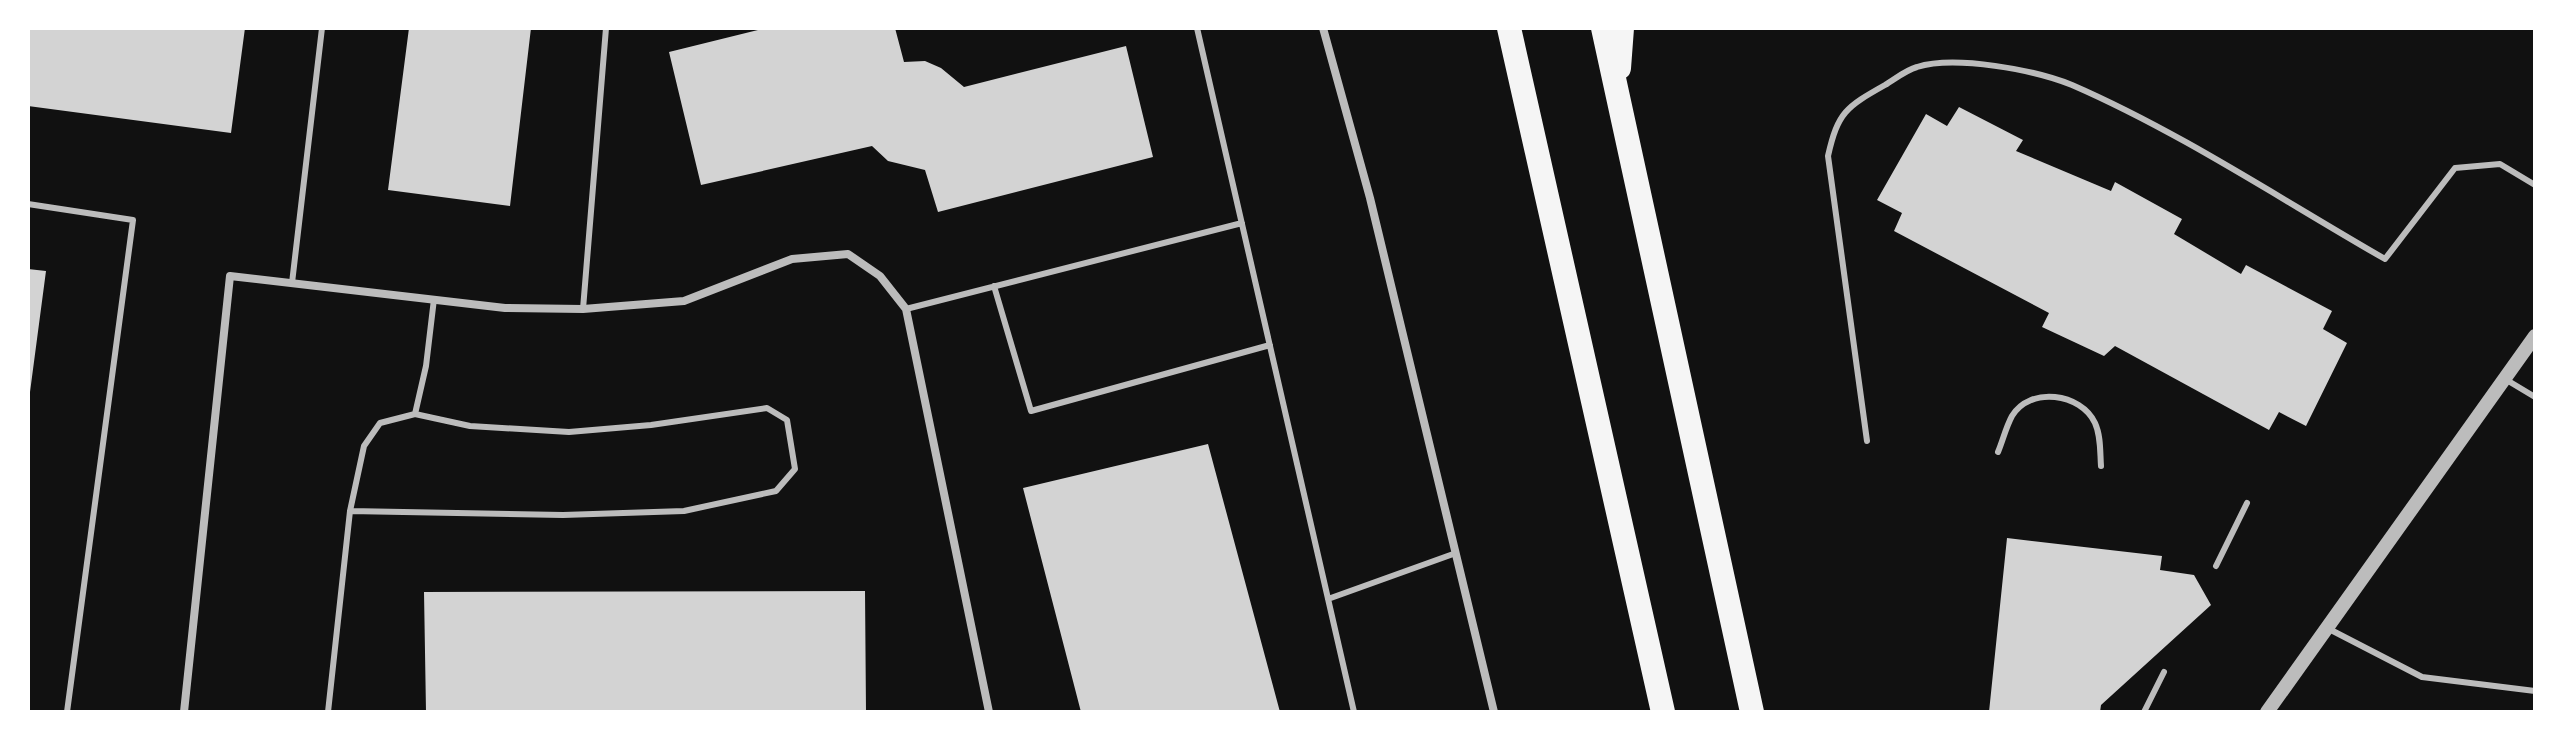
<svg xmlns="http://www.w3.org/2000/svg" width="2563" height="740" font-family="'PT Sans',sans-serif">
<style>
.building{fill:#d3d3d3}
.lines{fill:none;stroke-linecap:round;stroke-linejoin:round}
.service{stroke:#bcbcbc;stroke-width:6}
.minor{stroke:#bcbcbc;stroke-width:8}
.tertiary{stroke:#bcbcbc;stroke-width:14}
.motorway{stroke:#f5f5f5;stroke-width:24}
</style>
<rect width="100%" height="100%" fill="#111"/>
<path class="building" d="M28 28H245L231 133 28 106Z
M409 28H531L510 206 388 190Z
M766 28H895L904 62 925 61 941 68 964 87 1126 46 1153 157 938 212 925 170 888 161 872 146 701 185 669 52Z
M1959 107 2023 140 2016 151 2111 191 2115 182 2182 219 2174 234 2241 274 2246 265 2332 311 2323 329 2347 343 2306 426 2279 412 2269 430 2115 346 2104 356 2042 327 2049 313 1894 231 1902 213 1877 200 1926 114 1947 126Z
M28 269 46 271 30 392H28Z
M1208 444 1280 712H1081L1023 488Z
M2007 538 2162 556 2160 570 2194 575 2211 605 2101 705 2100 712H1989Z
M865 591 866 712H426L424 592Z"/>
<g class="lines">
<path class="service" d="M1197 28 1354 712
M28 204 133 220 67 712
M292 283 322 28
M994 286 1031 411 1270 345
M583 309 606 28
M906 309 1242 223
M2505 379 2535 397
M415 414 426 366 434 299
M1867 441 1828 156C1838 112 1846 107 1885 85 1895 79 1906 70 1917 67 1955 55 2035 70 2072 85 2180 132 2282 200 2385 259L2455 168 2500 164 2535 185
M1998 452C2003 440 2006 427 2012 416 2030 386 2081 393 2095 423 2101 436 2100 452 2101 466
M2216 566 2247 503
M1328 599 1456 553
M2329 629 2422 677 2535 691
M328 712 350 511 563 515 684 511 776 491 795 469 787 420 767 408 651 425 569 432 470 426 415 414 380 423 364 446 350 511
M2144 712 2164 672"/>
<path class="minor" d="M1323 28 1370 198 1494 712
M184 712 230 276 505 308 583 309 684 301 792 259 848 254 880 276 906 309 989 712"/>
<path class="tertiary" d="M2267 712 2535 336"/>
<path class="motorway" d="M1509 28 1663 712
M1603 28 1752 712
M1619 68 1622 28"/>
</g>
<rect width="2563" height="740" fill="none" stroke="#ffffff" stroke-width="60"/>
</svg>
